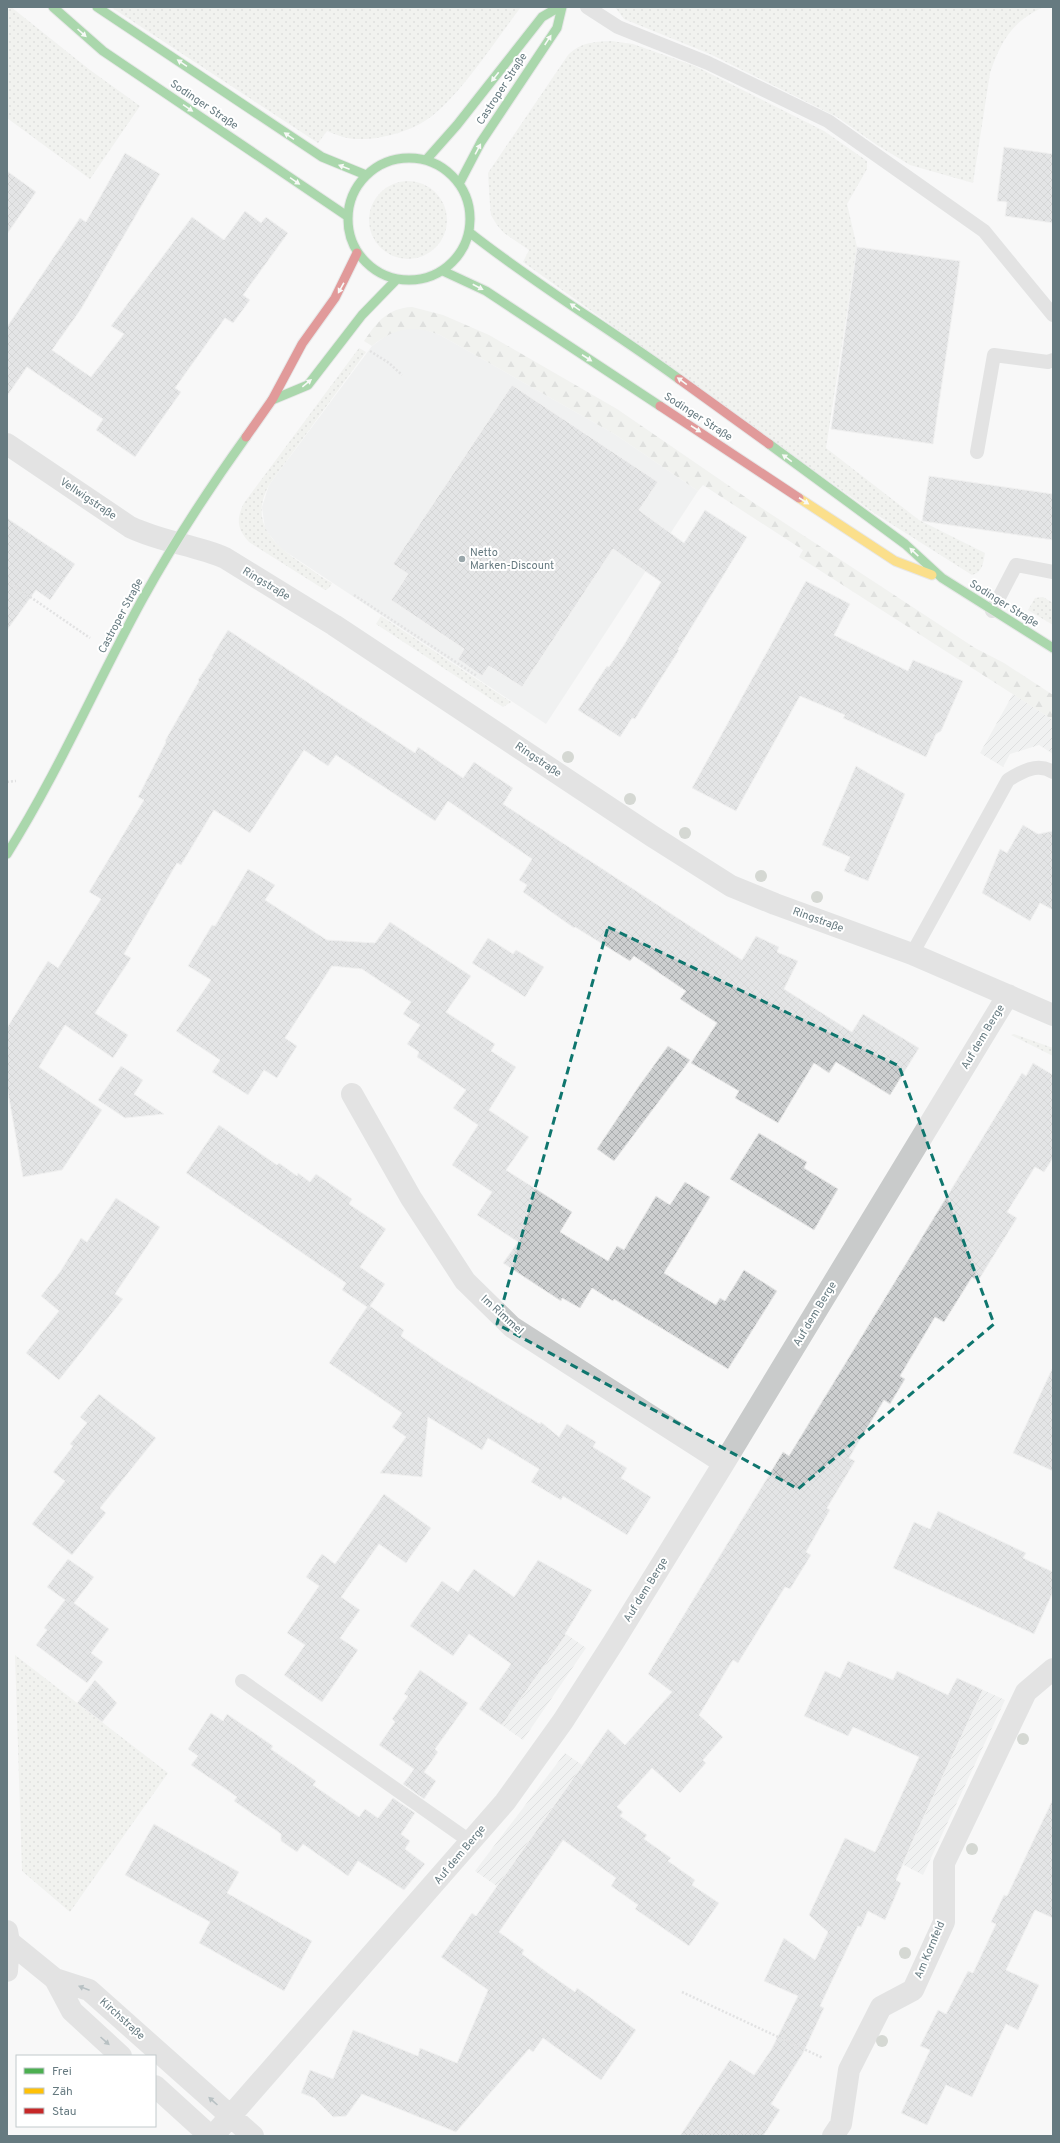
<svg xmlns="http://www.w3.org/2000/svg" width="1060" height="2143" font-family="Overpass,sans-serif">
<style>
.built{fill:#e7e9e8}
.industrial{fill:url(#industrial-furrows)}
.grass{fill:url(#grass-dots)}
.forest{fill:url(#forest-firs)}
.building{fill:url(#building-cross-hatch);stroke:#e8e8e8}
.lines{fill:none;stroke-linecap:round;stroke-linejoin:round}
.fast-casing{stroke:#d3d4d5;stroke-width:11}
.slow-casing{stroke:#d3d4d5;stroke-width:11}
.jam-casing{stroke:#d3d4d5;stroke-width:11}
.path{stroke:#c7c8c9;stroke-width:2.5;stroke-dasharray:2 2;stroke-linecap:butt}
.lane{stroke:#c9cbcb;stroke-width:14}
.street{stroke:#c9cbcb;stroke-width:22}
.fast{stroke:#4caf50;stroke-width:9}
.slow{stroke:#ffc107;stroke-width:9}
.jam{stroke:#c62828;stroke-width:9}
.tree{fill:#aab2a7}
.oneway{fill:#f6fbf6}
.oneway2{fill:#6b7e84}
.marked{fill:none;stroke:#0f766e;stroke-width:3;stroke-dasharray:8 5;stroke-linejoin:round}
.poi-dot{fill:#99a6aa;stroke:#fff;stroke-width:1.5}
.labels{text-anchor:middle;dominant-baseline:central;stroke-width:4;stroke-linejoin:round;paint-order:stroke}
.street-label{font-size:11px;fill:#667a80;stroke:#fff}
.poi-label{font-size:11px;fill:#667a80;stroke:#fff;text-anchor:start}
</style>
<defs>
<pattern id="industrial-furrows" width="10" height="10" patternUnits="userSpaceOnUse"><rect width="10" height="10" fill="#e7e9e8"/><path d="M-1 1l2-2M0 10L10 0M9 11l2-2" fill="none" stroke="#bfc2c1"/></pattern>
<pattern id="grass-dots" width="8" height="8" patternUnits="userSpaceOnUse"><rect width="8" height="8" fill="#e8eae5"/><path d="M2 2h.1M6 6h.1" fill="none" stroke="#c0c3bf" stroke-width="1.8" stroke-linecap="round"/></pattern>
<pattern id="forest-firs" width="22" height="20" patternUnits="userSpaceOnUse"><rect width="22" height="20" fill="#e8eae5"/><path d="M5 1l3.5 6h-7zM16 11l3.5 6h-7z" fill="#c0c3bf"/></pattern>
<pattern id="building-cross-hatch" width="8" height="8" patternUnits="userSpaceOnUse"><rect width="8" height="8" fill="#cdcfd0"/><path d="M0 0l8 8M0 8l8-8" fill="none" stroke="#aaadae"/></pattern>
</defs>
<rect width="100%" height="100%" fill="#f8f8f8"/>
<path class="built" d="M410 328H420L440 335 616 435 698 491 546 724 280 548 265 529 262 507 269 485 372 346 391 332Z"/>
<path class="industrial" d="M1013 694 1053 720V754L1039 745 1010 754 1003 767 980 753Z
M543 1618 586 1648 523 1740 479 1709Z
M957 1678 1005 1700 923 1875 902 1864 919 1759Z
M565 1753 605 1781 520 1902 475 1871Z"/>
<path class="grass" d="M7 7H11L90 70 140 106 90 179 7 118Z
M111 7H521C494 42 465 89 432 116 413 131 381 140 357 139 346 139 337 135 327 131L318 143Z
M615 7H1044C1012 21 1001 41 990 73L973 183 910 165 877 145 837 117 710 54 624 19Z
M611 41 633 44 695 66 824 131 867 161V169L847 204 857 247 826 448 919 520 985 553C983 563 983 572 972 575L874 513 523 262 529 250 504 233 497 225 491 215 490 205 488 173 568 55C581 42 594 42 611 41Z
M369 220a39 39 0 1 1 78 0a39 39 0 1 1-78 0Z
M359 348 366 352 269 485C247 526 278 548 309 568 316 573 324 579 332 583L329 588 325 590 249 542C237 529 236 519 244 503Z
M1043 597 1053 603V625L1028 610 1035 598Z
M381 616 511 702 503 707 376 624Z
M1014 1034 1053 1048V1056L1011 1035Z
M15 1655 168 1773 70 1912 22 1871Z"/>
<path class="forest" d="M412 307 443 315 489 335 617 409 754 503 975 648 1004 663 1053 695V720L799 557 803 550 703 485 698 491 616 435 440 335C414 324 393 328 372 346L364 341C377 322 388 308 412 307Z"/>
<path class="building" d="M1004 147 1053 154V223L1005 216 1007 202 997 201Z
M125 153 160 174 81 309 52 350 91 377 124 334 111 326 192 217 224 240 245 211 261 223 266 217 288 233 243 295 250 300 233 323 225 318 175 388 181 392 135 457 96 430 103 419 27 367 7 396V327L80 218 86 222Z
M7 171 36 192 7 234Z
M857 247 960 261 933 444 831 429Z
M512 385 658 482 639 510 684 543 705 510 747 537 678 649 679 650 635 719 632 718 620 737 578 710 607 666 609 667 624 645 661 582 613 549 522 687 489 666 482 676 458 659 464 649 391 600 408 574 393 564Z
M929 476 1053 494V540L922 521Z
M7 518 75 564 50 600 36 590 7 630Z
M806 581 850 604 834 635 908 671 913 660 963 681 941 731 936 734 926 757 843 718 845 715 800 696 736 811 692 788Z
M228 630 415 753 418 747 463 778 474 762 513 788 503 804 742 960 756 936 779 947 777 952 798 961 784 989 852 1032 863 1014 919 1048 890 1095 836 1062 829 1073 814 1063 778 1123 735 1098 739 1091 691 1063 717 1023 680 999 686 991 634 956 630 961 575 927 574 928 523 892 527 885 519 880 532 859 448 801 435 821 336 755 328 766 304 750 250 833 214 810 181 865 177 863 124 954 131 958 95 1013 128 1035 113 1058 65 1025 39 1067 102 1110 62 1170 23 1177 7 1087V1028L48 961 58 968 101 899 89 892 144 800 138 797 166 742 165 741 199 681 198 680 213 657 212 656Z
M856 766 905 794 868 881 844 871 850 857 822 845Z
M1023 825 1038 834 1053 831V910L1040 903 1030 921 982 893 1000 849 1007 853Z
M248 869 275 885 265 900 327 940 375 943 390 922 471 976 446 1012 495 1044 491 1051 516 1067 489 1110 529 1137 506 1170 572 1212 560 1232 608 1261 617 1246 624 1250 656 1196 670 1205 685 1182 710 1197 664 1273 716 1305 720 1298 725 1301 744 1270 777 1291 728 1369 614 1299 613 1301 592 1288 580 1308 562 1298 561 1301 503 1263 518 1242 477 1215 492 1192 452 1165 478 1125 453 1108 466 1090 417 1057 419 1052 407 1044 420 1025 403 1014 411 1002 362 969 332 966 285 1038 297 1046 277 1078 264 1070 248 1095 212 1072 220 1060 176 1031 211 980 188 966 212 925 215 926Z
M488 938 513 954 516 950 544 967 525 997 472 963Z
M668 1046 690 1060 614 1161 597 1149 639 1086Z
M1033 1063 1053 1075V1158L1044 1172 1035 1167 1007 1212 1017 1218 978 1281 972 1277 944 1322 935 1317 900 1376 905 1379 890 1404 884 1400 849 1458 855 1461 827 1508 830 1510 806 1552 811 1555 790 1589 785 1587 738 1663 733 1660 699 1715 723 1737 703 1760 706 1763 680 1793 652 1768 617 1807 623 1812 620 1816 647 1835 644 1839 671 1858 668 1861 695 1880 692 1885 719 1903 689 1946 635 1909 638 1905 611 1886 616 1878 563 1840 499 1932 524 1950 522 1954 548 1973 575 1992 577 1988 636 2030 601 2080 543 2038 533 2052 529 2049 456 2132 362 2094 346 2116 333 2117 314 2098 301 2093 310 2070 333 2079 353 2030 418 2056 420 2048 457 2063 488 1990 441 1957 472 1913 476 1916 608 1729 625 1745 672 1692 648 1674 783 1452 789 1456 1022 1073 1026 1076Z
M121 1066 143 1080 134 1094 164 1114 125 1118 98 1100Z
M219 1125 277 1165 279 1163 297 1176 298 1173 310 1182 316 1174 352 1199 349 1204 386 1229 360 1267 385 1284 370 1306 404 1330 401 1336 446 1367 540 1424 541 1422 559 1437 567 1424 596 1442 593 1447 627 1468 621 1478 651 1497 627 1535 563 1496 561 1500 531 1482 539 1469 488 1438 482 1450 428 1417 422 1477 380 1473 406 1437 392 1427 402 1413 329 1363 367 1307 342 1290 346 1283 186 1173Z
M759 1133 807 1162 804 1168 838 1189 814 1230 730 1179Z
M116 1198 160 1227 115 1294 123 1299 59 1380 26 1353 59 1311 41 1296 60 1272 81 1238 87 1242Z
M1053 1367V1471L1013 1453Z
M99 1394 156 1438 100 1508 106 1513 72 1555 32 1524 65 1481 53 1472 73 1446 70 1444 87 1423 80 1417Z
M384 1494 431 1528 406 1563 379 1544 341 1597 360 1610 340 1638 358 1650 322 1702 284 1675 305 1645 287 1633 319 1586 306 1577 322 1554 335 1564Z
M938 1511 1026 1553 1023 1558 1053 1572V1592L1034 1634 893 1568 914 1522 930 1529Z
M68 1559 94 1577 74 1603 109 1629 91 1653 103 1662 87 1683 36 1645 47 1630 44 1628 65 1600 47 1587Z
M538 1560 592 1590 565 1634 566 1635 502 1725 479 1709 511 1664 469 1634 453 1656 410 1626 442 1581 458 1592 474 1569 514 1597Z
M848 1661 893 1680 897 1671 948 1695 957 1678 983 1690 914 1838 896 1880 901 1883 885 1920 868 1911 861 1927 858 1926 820 2006 824 2008 803 2053 771 2104 780 2110 763 2136H680L730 2060 754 2075 771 2050 798 1996 764 1981 784 1938 815 1960 828 1932 809 1915 845 1838 875 1852 919 1757 853 1727 848 1736 804 1716 825 1671 840 1678Z
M420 1670 468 1703 435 1749 438 1752 424 1772 436 1781 424 1799 403 1784 414 1769 379 1745 395 1722 392 1719 408 1696 404 1694Z
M95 1680 117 1703 102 1722 77 1703Z
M211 1713 223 1721 227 1714 273 1746 271 1749 316 1781 313 1785 359 1817 365 1809 378 1818 393 1798 415 1813 401 1834 410 1841 405 1849 425 1864 404 1890 358 1861 348 1876 303 1844 297 1852 281 1841V1834L234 1801 237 1797 191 1765 198 1756 188 1749Z
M1053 1799V1918L1035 1910 1006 1970 1039 1985 1018 2030 1006 2024 972 2097 946 2085 927 2125 901 2113 930 2050 920 2046 938 2010 946 2014 968 1971 973 1973 996 1924 991 1922 1004 1895 1007 1896Z
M154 1824 239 1872 227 1893 312 1941 284 1991 199 1943 210 1922 125 1875Z"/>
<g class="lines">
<defs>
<path id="fast" d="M53 7 103 51 347 216
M97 7 322 157 366 175
M348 219a61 61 0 1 1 122 0a61 61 0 1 1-122 0Z
M426 160 457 125 542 17 559 7
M459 184 481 142 557 28 562 7
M469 232C536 285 610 329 679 379
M443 271 486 291 660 406
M272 400 308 385 362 315 396 280
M769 444 905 544 942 578 1053 648
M7 854C58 773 96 684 142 600 173 544 208 490 246 437"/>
<path id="slow" d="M799 498 895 561 932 575"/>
<path id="jam" d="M679 379 769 444
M660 406 799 498
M246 437 272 400 302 344 335 298 357 253"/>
</defs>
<use href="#fast" class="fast-casing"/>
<use href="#slow" class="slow-casing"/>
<use href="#jam" class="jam-casing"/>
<path class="path" d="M370 351 389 363 402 375
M7 581 90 638
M354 595 477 676
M7 782 16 781
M682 1992 823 2058"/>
<path class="lane" d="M587 7 618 27 708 63 828 121 984 231 1053 315
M977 452 994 355 1048 362 1053 360
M992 611 1016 565 1053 572
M912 954 1008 780C1021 772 1037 762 1053 772
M242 1681 471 1842"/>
<path class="street" d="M7 444 130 527C161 542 195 545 225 558L334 625 652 836 731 886 775 904 912 954 1053 1015
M352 1094 411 1198 465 1281 512 1327 724 1463
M7 1940 55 1979 89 1990 253 2136
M7 1971 9 1942 7 1931
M55 1979 72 2011 121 2056
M155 2086 210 2136
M213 2136 505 1802 563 1721 613 1643 724 1463 1008 995
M833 2136 841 2124 849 2070 881 2007 913 1990 944 1922V1863L1026 1692 1053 1669"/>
<use href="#fast" class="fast"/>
<use href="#slow" class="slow"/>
<use href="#jam" class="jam"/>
</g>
<g class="tree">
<circle cx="568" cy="757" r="6"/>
<circle cx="630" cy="799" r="6"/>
<circle cx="685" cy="833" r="6"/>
<circle cx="761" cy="876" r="6"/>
<circle cx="817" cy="897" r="6"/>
<circle cx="1023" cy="1739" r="6"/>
<circle cx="972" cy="1849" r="6"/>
<circle cx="905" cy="1953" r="6"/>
<circle cx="882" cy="2041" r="6"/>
</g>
<defs><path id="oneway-solid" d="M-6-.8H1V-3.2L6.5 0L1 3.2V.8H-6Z"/></defs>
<g class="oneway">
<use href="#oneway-solid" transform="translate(82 33) rotate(42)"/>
<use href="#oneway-solid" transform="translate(548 40) rotate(-57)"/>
<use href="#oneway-solid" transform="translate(182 63) rotate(-146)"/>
<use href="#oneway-solid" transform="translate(495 77) rotate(128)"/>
<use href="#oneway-solid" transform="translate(188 108) rotate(34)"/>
<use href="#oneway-solid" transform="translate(289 136) rotate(-146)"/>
<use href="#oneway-solid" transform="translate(478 149) rotate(-62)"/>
<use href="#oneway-solid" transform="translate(344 167) rotate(-159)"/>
<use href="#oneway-solid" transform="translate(295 181) rotate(34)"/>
<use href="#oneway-solid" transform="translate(478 287) rotate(28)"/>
<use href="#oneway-solid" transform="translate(341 288) rotate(119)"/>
<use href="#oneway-solid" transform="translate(575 307) rotate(-146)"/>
<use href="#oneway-solid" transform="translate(587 358) rotate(33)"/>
<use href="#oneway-solid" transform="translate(682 381) rotate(-144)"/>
<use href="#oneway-solid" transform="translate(307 383) rotate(-39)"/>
<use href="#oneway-solid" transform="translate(696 429) rotate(33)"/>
<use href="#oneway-solid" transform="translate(787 458) rotate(-144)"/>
<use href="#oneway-solid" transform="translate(804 501) rotate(33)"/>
<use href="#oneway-solid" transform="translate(914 552) rotate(-137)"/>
</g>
<g class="oneway2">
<use href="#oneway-solid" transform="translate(84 1988) rotate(-159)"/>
<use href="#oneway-solid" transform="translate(105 2041) rotate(42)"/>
<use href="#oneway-solid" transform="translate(213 2101) rotate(-138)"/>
</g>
<path d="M0 0H1060V2143H0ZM608 927 899 1066 994 1324 798 1489 497 1324Z" fill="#f8f8f8" fill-opacity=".55" fill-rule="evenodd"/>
<path class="marked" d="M608 927 899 1066 994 1324 798 1489 497 1324Z"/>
<circle class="poi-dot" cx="462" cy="559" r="4"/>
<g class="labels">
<g class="street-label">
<text transform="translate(502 89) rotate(-57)">Castroper Straße</text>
<text transform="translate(204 105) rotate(34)">Sodinger Straße</text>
<text transform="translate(698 417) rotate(33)">Sodinger Straße</text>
<text transform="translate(88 499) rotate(34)">Vellwigstraße</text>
<text transform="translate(266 584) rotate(31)">Ringstraße</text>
<text transform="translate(1004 604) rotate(32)">Sodinger Straße</text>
<text transform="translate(121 616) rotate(-62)">Castroper Straße</text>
<text transform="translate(538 760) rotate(34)">Ringstraße</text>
<text transform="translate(818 920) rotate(20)">Ringstraße</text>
<text transform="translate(983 1037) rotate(-59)">Auf dem Berge</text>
<text transform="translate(815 1314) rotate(-59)">Auf dem Berge</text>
<text transform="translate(502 1315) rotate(42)">Im Rimmel</text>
<text transform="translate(646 1590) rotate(-58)">Auf dem Berge</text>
<text transform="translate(460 1855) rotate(-50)">Auf dem Berge</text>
<text transform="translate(930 1950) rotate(-67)">Am Kornfeld</text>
<text transform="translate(122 2019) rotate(42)">Kirchstraße</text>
</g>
<g class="poi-label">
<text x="470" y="553">Netto<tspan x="470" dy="13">Marken-Discount</tspan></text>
</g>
</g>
<rect width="1060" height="2143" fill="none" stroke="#667a80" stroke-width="16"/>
<rect x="16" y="2055" width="140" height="72" fill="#ffffff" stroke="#c2cacc"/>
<rect x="24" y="2068" width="20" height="6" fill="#4caf50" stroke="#c2cacc"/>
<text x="52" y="2075" font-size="12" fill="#667a80">Frei</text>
<rect x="24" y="2088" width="20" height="6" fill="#ffc107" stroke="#c2cacc"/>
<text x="52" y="2095" font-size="12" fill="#667a80">Zäh</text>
<rect x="24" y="2108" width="20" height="6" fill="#c62828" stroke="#c2cacc"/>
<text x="52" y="2115" font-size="12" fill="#667a80">Stau</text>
</svg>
